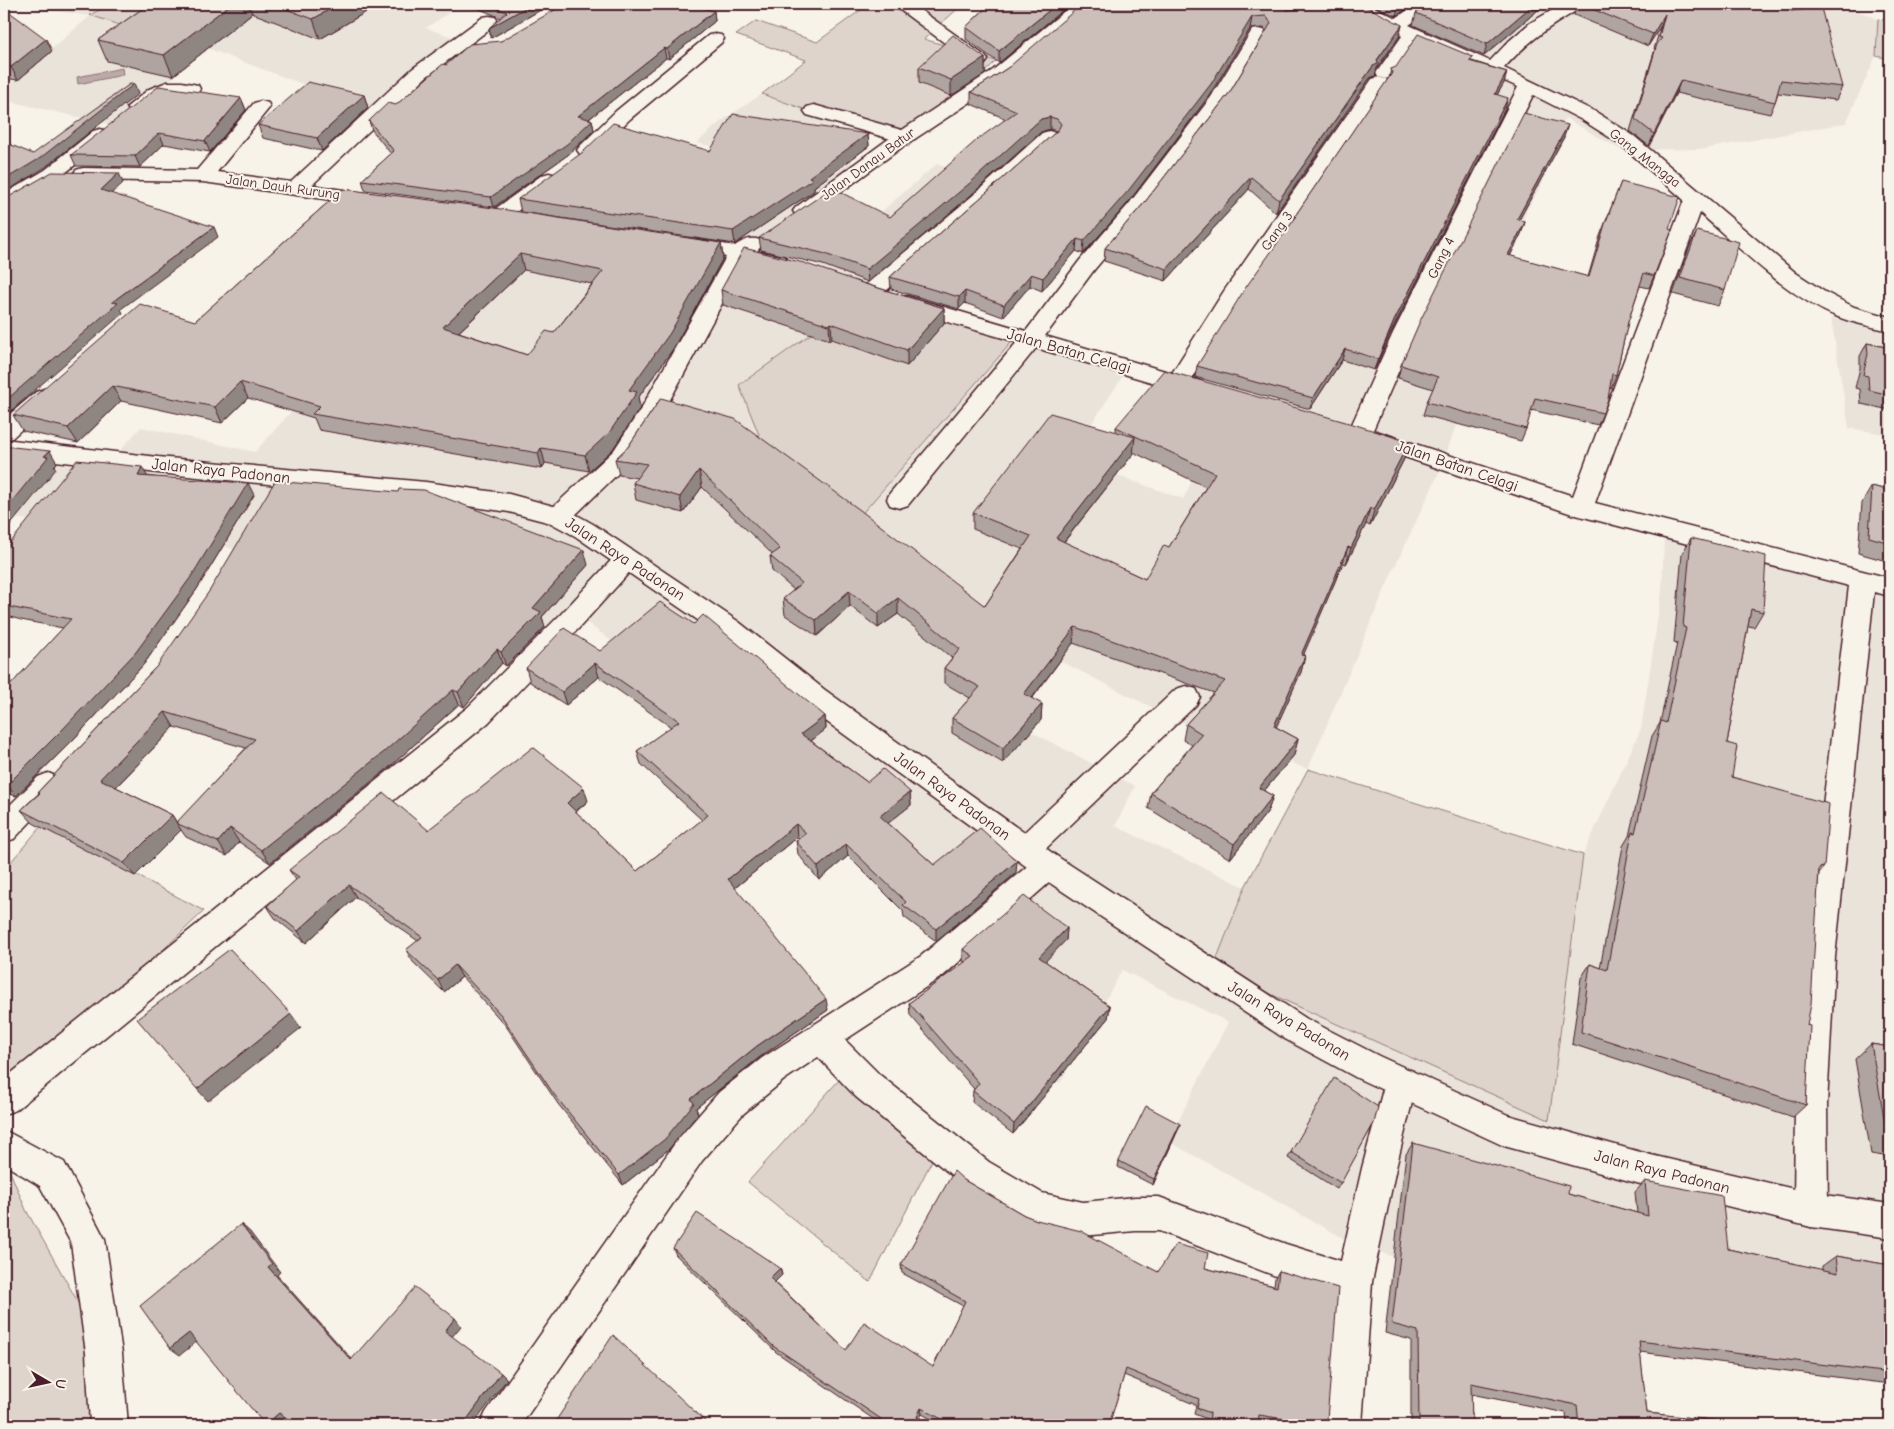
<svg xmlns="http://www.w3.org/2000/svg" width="1894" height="1429" font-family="'Comic Neue',sans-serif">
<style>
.built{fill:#eae3da}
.green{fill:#ded4cc;stroke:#947a7c}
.water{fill:#bcaaa7;stroke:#8e7275}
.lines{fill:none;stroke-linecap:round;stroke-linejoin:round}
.service-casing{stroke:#4a1f2b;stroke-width:3}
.minor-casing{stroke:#4a1f2b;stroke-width:3}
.secondary-casing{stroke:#4a1f2b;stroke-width:3}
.service{fill:#f7f3e8;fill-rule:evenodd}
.minor{fill:#f7f3e8;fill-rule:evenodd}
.secondary{fill:#f7f3e8;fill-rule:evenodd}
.wall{fill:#afa49f;stroke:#4a1f2b;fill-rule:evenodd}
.shaded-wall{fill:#8f8682;stroke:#4a1f2b}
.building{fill:#ccbfb9;stroke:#4a1f2b;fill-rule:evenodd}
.labels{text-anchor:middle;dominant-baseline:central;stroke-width:4;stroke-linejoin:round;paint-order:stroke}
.far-street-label{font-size:14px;fill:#4a1f2b;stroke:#f7f3e8}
.street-label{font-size:16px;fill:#4a1f2b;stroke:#f7f3e8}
</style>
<rect width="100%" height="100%" fill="#f7f3e8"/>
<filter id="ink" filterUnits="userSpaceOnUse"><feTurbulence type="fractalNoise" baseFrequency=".02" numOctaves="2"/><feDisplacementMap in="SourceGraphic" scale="10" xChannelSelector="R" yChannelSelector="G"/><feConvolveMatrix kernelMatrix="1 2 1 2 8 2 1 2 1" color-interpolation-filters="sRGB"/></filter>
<g filter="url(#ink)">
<path class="built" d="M8 4H110L91 15 208 4H462L426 28 476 45 377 112 209 49 112 125 4 100V90L90 16Z
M1346 4H1841L1878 19 1876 56 1846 123 1704 149 1621 150 1565 118 1541 186 1527 209 1443 464 1391 575 1308 769 1181 722 1056 659 1009 720 1135 786 1115 826 1245 887 1213 968 1549 1119 1583 855 1641 729 1662 590 1664 539 1706 538 1890 582V1367L1526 1307 1343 1238 1168 1141 1228 1022 1122 970 1060 1083 1018 1051 1051 983 770 775 682 695 572 611 527 659 442 626 211 541 4 517V443L115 456 141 427 255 452 422 266 701 248 722 235 801 167 697 143 720 122 762 94 837 122 817 149 853 162 761 250 814 269 937 164 995 187 873 290 838 541 1017 336 1127 370 1069 458 1183 499 1230 403 1272 416 1466 67Z
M1831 318 1890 327V435L1849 428Z"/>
<path class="green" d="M110 4H208L155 37 90 15Z
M869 4H963L924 39 996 61 908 147 762 94 806 60 736 35 756 21 817 42Z
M1878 19 1890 21V59L1876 56Z
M873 290 1017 336 838 541 776 477 739 385Z
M1308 769 1583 855 1549 1120 1213 968 1245 887Z
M42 825 204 911 4 1101V870Z
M847 1071 947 1131 870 1282 748 1182Z
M4 1157 26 1210 101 1343 102 1425H4Z"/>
<path class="water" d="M122 68 123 75 78 84 77 77Z"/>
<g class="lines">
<defs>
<path id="service" d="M814 105 912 133 915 137 912 141 905 143 807 115 804 111 807 107Z
M1186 686 1196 689 1200 697 1196 705 1036 858 1026 861 1016 858 1011 849 1016 840 1176 689Z"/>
<path id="minor" d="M892 4H912L985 56 988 60 985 64 979 65 973 64Z
M1073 4H1092L1007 78 901 148 810 215 803 217 796 215 793 211 796 207 887 140 993 70Z
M1292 4H1310C1303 14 1298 23 1285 20L1282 16Z
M1346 4H1368L1396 18 1417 4H1437L1434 8 1409 25 1490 61 1509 41 1530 23 1563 4H1584L1581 8C1549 27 1530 39 1504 68L1596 112 1634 136 1796 273 1825 292 1854 307 1890 317V331C1873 327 1854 323 1838 317 1785 295 1742 250 1700 213L1595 503 1890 578V596L1874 592 1835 957 1827 1105 1828 1210 1823 1222 1811 1227 1799 1222 1794 1210 1795 1105 1805 957 1849 586 1572 514 1352 439 1348 433 1393 333 1518 87 1415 42 1392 77 1385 79 1378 77 1376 73 1402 36 1349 8ZM1533 95 1582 120 1620 144 1684 200 1573 496 1373 430 1415 333Z
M489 16 495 17 498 21 495 25 426 77 312 185 380 196 383 200 380 204 373 206 203 182 83 180 76 178 73 174 76 170 83 168 197 170 254 103 261 101 268 103 270 107 217 172 291 182 412 69 483 17Z
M1258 29 1264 30 1267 34 1226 103 1142 213 1094 270 1045 336 1172 373 1224 291 1372 79 1379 77 1386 79 1388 83 1242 297 1192 378 1203 382 1206 387 1203 392 1195 395 1036 348 908 505 899 508 890 505 887 499 890 493 1017 342 899 308 896 303 899 298 907 296 1026 331 1080 260 1128 205 1211 97 1252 30Z
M715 34 721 35 724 39 721 43 630 119 594 154 587 156 580 154 577 150 580 146 616 111 709 35Z
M167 82H182L198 85 200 89 198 93C188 95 179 91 169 94 154 98 146 115 129 111L127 107 149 89Z
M100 129 107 131 110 135 107 139 59 178 11 206 4 208V194L45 170 93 131Z
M1049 131 1056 133 1059 137 1056 141 985 205 879 297 871 299 863 297 860 292 863 287 971 197 1042 133Z
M549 173 556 175 559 179 556 183 505 220 498 222 491 220 488 216 491 212 542 175Z
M685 238 735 246C744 240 750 237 760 240L763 244 757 251 785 257 789 262 785 267 778 268 745 261 665 409 630 462 568 522 559 525 550 522 547 516 550 510 614 450 642 407 726 257 678 248 675 244 678 240Z
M44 389 52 392 56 397 52 402 12 438 4 440V419L36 392Z
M626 551 635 554 639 560 635 566 579 628 488 723 16 1110 4 1114V1079L468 707 561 614 617 554Z
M48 773 58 777 62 785 58 793 14 839 4 842V811L38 777Z
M1048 853 1058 857 1063 866 1058 875 943 976 845 1040 880 1075 989 1162 1042 1193 1083 1202 1135 1197H1159L1286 1244 1341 1261 1362 1168 1385 1082 1389 1071 1401 1067 1413 1071 1417 1082 1396 1168 1372 1282 1362 1425H1324L1335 1294 1286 1280 1159 1231H1135L1083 1236 1036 1226 1024 1221 965 1186 856 1097 818 1057 784 1080 743 1114 702 1161 521 1425H480L486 1412 678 1139 719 1092 762 1058 921 956 1038 857Z
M4 1130 64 1162 105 1239 122 1353 128 1425H90L86 1353 71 1243 40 1186 4 1164Z"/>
<path id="secondary" d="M4 439 158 457 426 482 509 494 568 510 593 524 739 622 825 690 1058 857 1307 1019 1379 1056 1508 1115 1651 1155 1811 1193 1890 1204V1238L1811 1227 1651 1187 1504 1146 1357 1078 1285 1039 1038 875 805 706 721 636 575 536 551 523 509 512 426 500 158 473 4 455Z"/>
</defs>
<use href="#service" class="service-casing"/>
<use href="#minor" class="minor-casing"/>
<use href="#secondary" class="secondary-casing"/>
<use href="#service" class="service"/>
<use href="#minor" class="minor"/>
<use href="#secondary" class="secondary"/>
</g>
<path class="wall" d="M149 4H363L366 12 320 39 252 13 173 76 107 61 98 40Z
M468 4H551L491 38 489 28 501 18Z
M990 4H1070L999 63 966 39V27Z
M1372 4H1414L1396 16Z
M1429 4H1545L1484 56 1413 25 1416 13Z
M1548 4H1560L1555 6Z
M1577 4H1796L1792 11 1842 87 1836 100 1778 93 1775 102 1770 114 1676 93 1649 146 1630 131 1655 49H1654L1661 26 1648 46 1574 15Z
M4 8 52 51 18 80 4 78Z
M1286 9 1287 10 1402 25 1399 37 1377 68 1375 76 1370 78 1276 213 1249 189 1166 281 1104 261 1105 248 1145 202 1230 92 1266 31 1264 28 1250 29 1209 96 1127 204 1083 254 1076 251 1042 291 1030 286 1003 317 965 303 959 309 891 289 890 277 1057 131 1050 129 1041 132 970 196 868 282 823 265 761 250 759 238 890 217 1006 119 971 104V92L1009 67Z
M714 11 715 21 669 59 666 58 589 119 592 120 594 130 569 154 494 207 365 190 362 180 391 154 372 130 369 121 396 105 446 65 501 41Z
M985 58V74L951 96 919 83V67Z
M1472 61 1507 72 1504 83 1497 95 1505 109 1391 332 1374 370 1342 360 1310 409 1195 377 1197 366 1294 220 1295 216 1389 78 1391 69Z
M364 95 368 108 322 151 263 138 258 125Z
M241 98 246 110 210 152 164 144 140 167 76 166 71 155Z
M868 134 869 146 814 187V191L735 244 521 212 518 199 710 151Z
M1564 137 1519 220 1525 222 1521 234 1510 256 1588 277 1600 236 1621 182 1654 276 1649 288 1640 286 1628 322 1616 375 1611 388 1610 387 1603 413 1598 425 1531 410 1526 429 1521 441 1423 415 1427 402 1433 389 1398 378 1401 365Z
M343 189 721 243 723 258 673 349 638 398 640 408 613 449 589 471 545 463 542 469 319 430 314 418 248 398 222 423 121 401 78 443 23 431 13 415 195 321ZM524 270 592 284 554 333 527 355 459 332Z
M1697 231 1725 290 1718 306 1673 294 1689 248Z
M862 283 944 308V323L907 366 832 339 830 340 723 305 721 290Z
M1867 343 1890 348V410L1861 404 1860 389 1855 388 1860 368V356Z
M661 398 985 606 1022 549 973 529V513L1116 432V427L1409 442 1404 459 1370 526 1366 524 1346 564 1343 563 1303 655 1305 656 1301 672 1276 727 1298 739 1294 755 1264 791 1273 796 1268 811 1230 859 1148 808 1151 793 1192 745 1183 740 1186 724 1214 693 1073 643 1032 699 1042 704 1041 720 1003 763 952 733V718L970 698 944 683V668L952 658 898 614 878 628 850 606 817 636 785 615 783 599 794 590 772 571 770 556 772 554 702 487 683 513 636 500 633 483 637 478 619 475 615 459 628 447ZM1133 452 1206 487 1169 547 1145 579 1064 542 1133 454Z
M148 476 254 495 197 589 144 664 72 741 16 796 4 792V692L63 628 21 620 4 615V549Z
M1872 486 1890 491V562L1858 553 1862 503Z
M1691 538 1763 612 1754 627 1748 626 1727 743 1732 777 1824 867 1819 873 1807 1025 1806 1105 1793 1117 1572 1044 1581 978 1590 964 1600 968 1623 846 1629 836 1652 736 1660 723 1677 643 1674 642 1682 554Z
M588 565 542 617 545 627 506 666 502 663 464 707 459 704 391 766 270 863 239 842 227 856 186 837 181 830 135 876 33 823 21 810 39 793 38 792 157 666ZM174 727 246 748 177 823 172 815 116 787Z
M600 651 825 716 826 729 811 741 867 782 910 792 911 805 888 823 934 865 1016 873 936 941 904 917 903 911 848 856 819 880 798 854 796 841 799 838 797 837 735 888 828 1010 760 1057 696 1108 698 1114 669 1149 623 1185 558 1104 506 1026 462 977 444 992 413 962 406 950 418 941 356 897 306 943 275 918 267 906 296 880 289 870 428 830 588 801 576 812 637 871 702 820 641 764 637 751 671 727 599 677 566 705 530 682 526 668Z
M1067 928 1066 940 1045 961 1110 1006 1108 1018 1013 1134 972 1102 973 1091 974 1089 910 1015 909 1003 965 962 963 961V949Z
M1871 1044 1890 1047V1157L1871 1154 1855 1059Z
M1374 1123 1337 1189 1288 1158 1291 1152Z
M1180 1124 1178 1130 1153 1185 1118 1167 1119 1161Z
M1413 1143 1568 1194 1637 1213 1635 1192 1645 1181 1728 1249 1822 1270V1266L1836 1256 1890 1265V1384L1640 1352 1647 1413 1758 1425H1567L1566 1413 1471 1394 1472 1425H1411V1340L1385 1333 1406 1154Z
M964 1180 1024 1215 1158 1272 1205 1268 1274 1286 1275 1278 1279 1271 1327 1419 1334 1425H1282L1258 1421V1425H1207V1419L1194 1414 1196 1405 1124 1375 1109 1425H942L922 1414 919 1419 922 1422 923 1425H877L879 1423 776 1352 676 1255 673 1248 780 1268 782 1275 775 1282 846 1350 933 1367 963 1306 902 1273 901 1265Z"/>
<path class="shaded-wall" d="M231 4H248L252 13 173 76 164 55Z
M339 4H363L366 12 320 39 313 19Z
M532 4H551L491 38 489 28Z
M1057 4H1070L999 63V51Z
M1282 4H1291L1280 16Z
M1399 4H1414L1396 16Z
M1534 4H1545L1484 56 1487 44Z
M714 11 715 21 669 59 667 49Z
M1665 14 1661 26 1648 46 1653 34Z
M1252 17 1250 29 1209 96 1127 204 1083 254 1084 241Z
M1402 25 1399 37 1377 68 1375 76 1370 78 1276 213 1279 200Z
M46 39 52 51 18 80 11 67Z
M664 48 666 58 580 126 578 116Z
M985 58V74L951 96V80Z
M1507 72 1504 83 1491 105 1495 94Z
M1681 80 1676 93 1649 146 1654 134Z
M134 84 138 94 44 168 4 193V180Z
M364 95 368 108 322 151 317 138Z
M241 98 246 110 210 152 205 141Z
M1508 98 1505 109 1391 332 1374 370 1378 359 1394 321Z
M1050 117V129L1041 132 970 196 868 282 867 269 1041 119Z
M592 120 594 130 569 154 494 207 491 197Z
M1568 125 1564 137 1513 231 1517 219Z
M159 133 164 144 140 167 135 156Z
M868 134 869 146 814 187V191L735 244 733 231Z
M119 173 123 183 105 199 101 190Z
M1251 177 1249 189 1166 281 1167 269Z
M1525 222 1521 234 1504 268 1508 255Z
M214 227 218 237 121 309 123 313 4 417V402L112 302Z
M1077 239 1076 251 1042 291 1043 278Z
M721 243 723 258 673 349 638 398 640 408 613 449 589 471 585 455 629 390Z
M520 254 524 270 448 342 443 327Z
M1031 274 1030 286 1003 317 1004 305Z
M965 291V303L959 309V297Z
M944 308V323L907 366V350Z
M831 323 832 339 830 340 829 325Z
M1345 349 1342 360 1310 409 1313 398Z
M240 382 248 398 222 423 215 407Z
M112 386 121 401 78 443 68 428Z
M1135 437 1133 454 1054 554 1056 538Z
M1409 442 1404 459 1370 526 1374 510Z
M541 448 545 463 542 469 538 453Z
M50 451 57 463 54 466 56 469 4 533V511L44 456Z
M142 467 149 479 138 476Z
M699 470 702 487 683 513 680 497Z
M248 483 254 495 197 589 144 664 72 741 16 796 7 785Z
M1370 508 1366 524 1346 564 1351 548Z
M1348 547 1343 563 1297 670 1301 655Z
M584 550 588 565 542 617 545 627 506 666 501 652 533 608Z
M849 591 850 606 817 636 816 620Z
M898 598V614L878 628V613Z
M1075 627 1073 643 1023 710 1024 694Z
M497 649 502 663 464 707 458 692Z
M1305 656 1301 672 1270 741 1274 726Z
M595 663 599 677 566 705 562 692Z
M453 690 459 704 391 766 270 863 261 850Z
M1042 704 1041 720 1003 763V748Z
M165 712 174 727 110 793 100 779Z
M825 716 826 729 803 747 801 734Z
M1298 739 1294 755 1254 803 1259 788Z
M584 788 588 801 571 815 567 803Z
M910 792 911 805 881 829 880 816Z
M1273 796 1268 811 1230 859 1234 844Z
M172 815 181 830 135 876 124 863Z
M796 824 797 837 731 891 728 879Z
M230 828 239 842 227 856 218 842Z
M846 844 848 856 819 880 818 867Z
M1017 861 1016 873 936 941V929Z
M349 885 356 897 306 943 298 931Z
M1067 928 1066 940 1038 969 1039 957Z
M455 965 462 977 444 992 438 980Z
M826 999 828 1010 760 1057 696 1108 698 1114 669 1149 623 1185 619 1175 691 1099 757 1046Z
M1110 1006 1108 1018 1013 1134 1014 1124Z
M291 1014 301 1028 208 1101 197 1089Z
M1180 1124 1178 1130 1153 1185 1154 1179Z
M241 1224 250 1232 280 1272 277 1275 359 1367 351 1360 268 1267Z
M780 1268 782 1275 772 1285 770 1278Z
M455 1318 461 1326 451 1338 445 1331Z
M189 1333 199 1340 180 1355 170 1348Z
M501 1373 507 1379 473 1425H463Z
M921 1408 922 1414 917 1423V1417Z
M279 1413 287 1419 281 1425H266Z"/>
<path class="building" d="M149 4H231L164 55 98 40Z
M273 4H339L313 19Z
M487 4H532L489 28 507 12Z
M565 4H689L714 11 667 49 664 48 578 116 592 120 567 144 491 197 362 180 394 151 369 121 388 103 396 105 443 64 446 65 470 44 501 41Z
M990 4H1057L999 51 966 27Z
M1082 4H1282L1287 10 1300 9 1305 4H1362L1402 25 1377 60 1378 64 1373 66 1279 200 1251 177 1167 269 1105 248 1145 202 1230 92 1271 23 1266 16 1252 17 1211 84 1128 191 1084 241 1077 239 1043 278 1031 274 1004 305 965 291 959 297 890 277 1058 130 1061 124 1057 119 1050 117 1041 119 970 183 867 269 822 253 759 238 832 188 890 217 978 139 1017 111 971 92 1009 67Z
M1429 4H1534L1487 44 1416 13Z
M1580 4H1795L1791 11 1821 8 1842 87 1781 80 1775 102 1681 80 1654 134 1635 119 1657 44 1662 38 1659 37 1665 14 1653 34Z
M4 8 46 39 11 67 4 66Z
M1418 34 1473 57 1469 61 1507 72 1495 94 1508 98 1394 321 1378 359 1345 349 1313 398 1197 366 1246 287 1296 217 1295 216 1392 73 1391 69 1396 67Z
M953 35 985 58 951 80 919 67Z
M308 82 364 95 317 138 258 125Z
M130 84H134L39 159 4 180V142L33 154Z
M159 86 241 98 205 141 159 133 135 156 71 155Z
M1524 113 1568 125 1517 219 1525 222 1508 255 1589 277 1605 224 1621 182 1680 197 1669 229 1672 230 1654 276 1644 273 1628 322 1616 375 1612 374 1608 399 1603 413 1535 398 1526 429 1427 402 1438 377 1401 365 1420 321Z
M733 114 868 134 809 177 813 179 733 231 518 199 583 152 613 123 710 151Z
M52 172 119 173 101 190 214 227 112 302 118 303 4 402V199L7 198Z
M343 189 494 208 721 243 670 333 629 390 637 392 609 433 585 455 541 448 538 453 312 414 320 406 240 382 215 407 112 386 68 428 13 415 140 304 195 321ZM520 254 603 271 554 333 546 331 527 355 443 327Z
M1697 231 1739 242 1725 290 1680 278Z
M744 248 804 263 862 283 944 308 907 350 831 323 829 325 721 290Z
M1867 343 1890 348V395L1869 390 1868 376 1863 375 1868 354Z
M1164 370 1356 425 1409 442 1374 510 1370 508 1351 548 1348 547 1301 655 1305 656 1274 726 1298 739 1259 788 1273 796 1234 844 1151 793 1202 734 1186 724 1225 681 1075 627 1024 694 1042 704 1003 748 952 718 980 687 944 668 960 649 898 598 878 613 849 591 816 620 783 599 802 583 770 556 780 549 699 470 680 497 633 483 647 464 615 459 628 447 661 398 735 419 860 510 985 606 1031 536 973 513 1050 413 1135 437 1056 538 1145 579 1164 545 1169 547 1215 473 1116 427Z
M4 446 50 451 44 456 48 457 4 511Z
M77 460 142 467 138 476 248 483 191 577 136 652 63 729 7 785 4 784V692L71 619 4 606V549L6 548Z
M275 481 398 492 399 489 424 490 584 550 533 608 541 612 501 652 497 649 458 692 453 690 384 752 261 850 230 828 218 842 176 823 255 739 165 712 100 779 172 815 124 863 21 810 40 793 38 792 157 666 210 590Z
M1872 486 1890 491V543L1869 537Z
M1691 538 1766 556 1763 612 1751 609 1727 743 1737 746 1732 777 1829 804 1824 867 1819 868 1811 1004 1807 1025 1810 1026 1806 1105 1581 1032 1590 964 1607 970 1632 832 1635 833 1661 721 1666 723 1686 628 1683 627Z
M660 602 694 624 703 615 825 716 801 734 867 782 883 769 910 792 880 816 934 865 980 828 1017 861 936 929 903 905 906 902 846 844 818 867 796 841 806 833 796 824 728 879 826 999 757 1046 691 1099 694 1103 665 1139 619 1175 553 1093 501 1015 455 965 438 980 406 950 422 937 349 885 298 931 267 906 299 877 289 870 384 793 428 830 533 747 584 788 567 803 637 871 708 815 637 751 679 721 595 663 562 692 526 668 564 628 600 651Z
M1024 896 1067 928 1039 957 1110 1006 1014 1124 973 1091 979 1083 909 1003 973 956 963 949Z
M230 949 291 1014 197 1089 137 1019Z
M1871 1044 1890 1047V1140H1888Z
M1334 1078 1378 1107 1374 1123 1341 1183 1291 1152Z
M1146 1106 1180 1124 1154 1179 1119 1161Z
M1413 1143 1569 1186 1568 1194 1648 1216 1645 1181 1722 1196 1728 1249 1838 1273 1836 1256 1890 1265V1373L1639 1341 1647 1413 1758 1425H1579L1577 1405 1471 1383 1472 1425H1419L1418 1331 1392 1324Z
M954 1171 964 1180 1024 1215 1037 1220 1081 1231 1158 1272 1176 1244 1208 1253 1205 1268 1277 1287 1279 1271 1338 1288 1327 1419 1335 1421 1334 1425H1322L1259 1415 1258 1425H1209L1210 1413 1197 1408 1199 1399 1126 1369 1109 1425H953L921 1408 917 1417 922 1422 920 1425H877L881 1419 773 1346 673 1248 697 1213 780 1268 770 1278 846 1350 864 1322 933 1367 965 1301 901 1265Z
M241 1224 272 1264 268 1267 351 1360 415 1287 455 1318 445 1331 501 1373 463 1425H298L279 1413 265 1425 189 1333 170 1348 140 1306Z
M613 1335 709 1425H553Z"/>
</g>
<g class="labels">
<g class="far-street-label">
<text transform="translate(1645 158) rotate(38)">Gang Mangga</text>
<text transform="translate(868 164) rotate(-36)">Jalan Danau Batur</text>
<text transform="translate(283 187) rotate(8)">Jalan Dauh Rurung</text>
<text transform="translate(1277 231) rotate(-55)">Gang 3</text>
<text transform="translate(1441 258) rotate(-64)">Gang 4</text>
</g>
<g class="street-label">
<text transform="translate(1069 351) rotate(16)">Jalan Batan Celagi</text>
<text transform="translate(1457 466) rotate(19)">Jalan Batan Celagi</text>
<text transform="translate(221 471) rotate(6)">Jalan Raya Padonan</text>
<text transform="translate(625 559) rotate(33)">Jalan Raya Padonan</text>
<text transform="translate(952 796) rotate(36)">Jalan Raya Padonan</text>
<text transform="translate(1289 1021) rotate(31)">Jalan Raya Padonan</text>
<text transform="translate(1662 1172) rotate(14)">Jalan Raya Padonan</text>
</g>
</g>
<rect width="1894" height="1429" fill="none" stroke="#f7f3e8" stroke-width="20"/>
<rect x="10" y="10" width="1874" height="1409" fill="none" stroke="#4a1f2b" stroke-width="2" filter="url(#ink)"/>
<g transform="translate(48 1382) rotate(99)" stroke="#f7f3e8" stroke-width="4" paint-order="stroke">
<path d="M0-4L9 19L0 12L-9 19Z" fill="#4a1f2b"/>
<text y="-8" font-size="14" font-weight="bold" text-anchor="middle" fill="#4a1f2b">U</text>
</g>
</svg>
